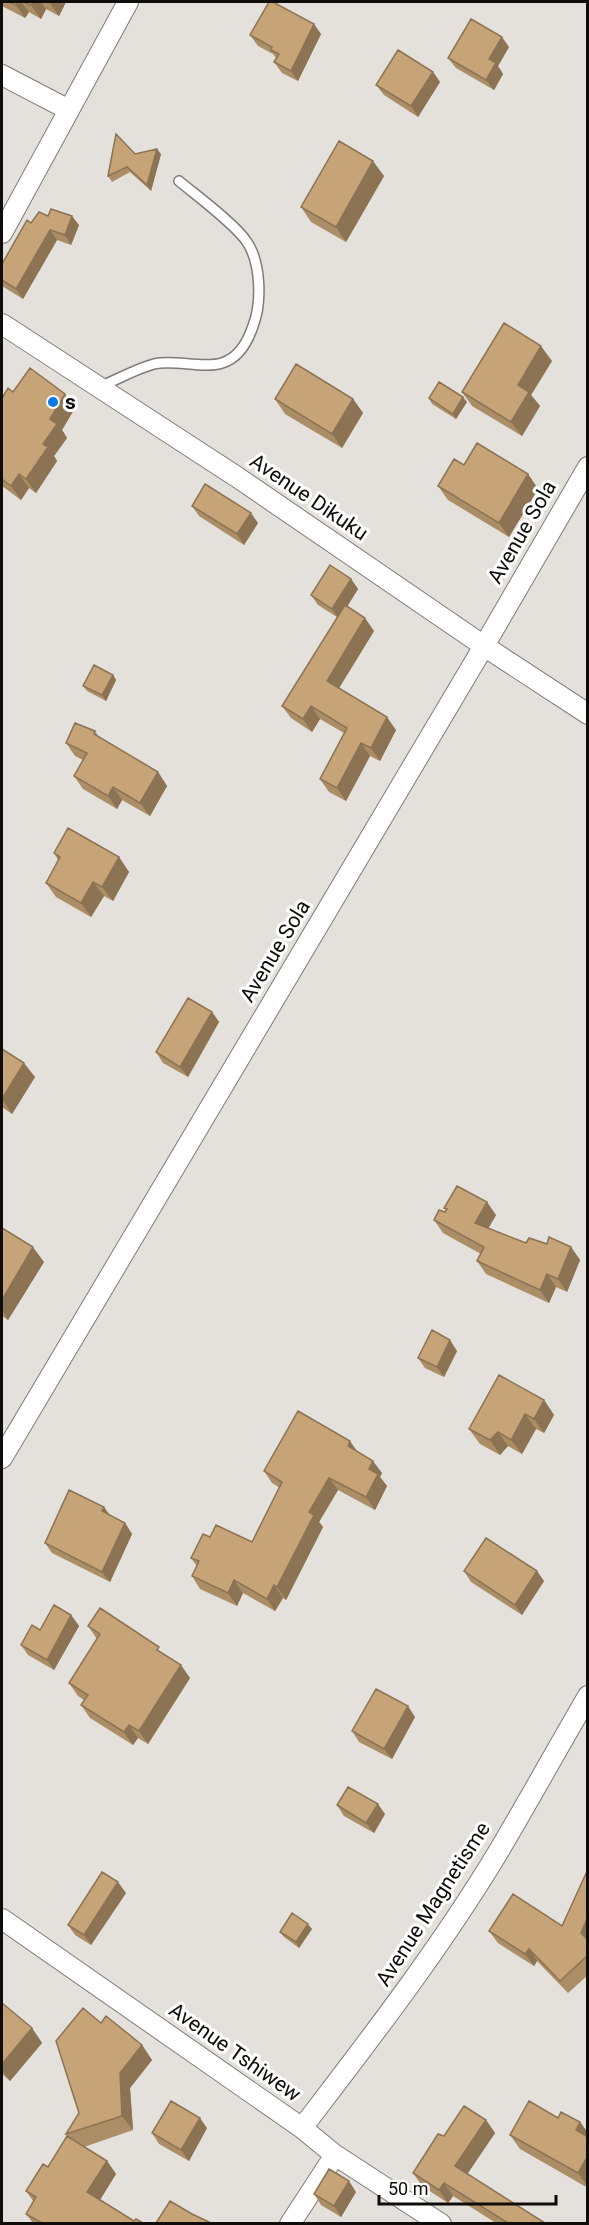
<svg xmlns="http://www.w3.org/2000/svg" width="589" height="2225" font-family="Roboto,sans-serif">
<style>
.lines{fill:none;stroke-linecap:round;stroke-linejoin:round}
.lane-casing{stroke:#7f7b77;stroke-width:12}
.street-casing{stroke:#7f7b77;stroke-width:22}
.lane{stroke:#fff;stroke-width:9}
.street{stroke:#fff;stroke-width:20}
.wall{fill:#ab8d66}
.shaded-wall{fill:#8b7353}
.building{fill:#c7a477;stroke:#8b7353;stroke-width:1.5}
.poi-dot{fill:#0c7ae1;stroke:#fff;stroke-width:2}
.labels{text-anchor:middle;dominant-baseline:central;stroke-width:6;stroke-linejoin:round;paint-order:stroke}
.poi-label{font-size:21px;font-weight:bold;fill:#0e0d0b;stroke:#fff;text-anchor:start}
.street-label{font-size:21px;fill:#0e0d0b;stroke:#fff}
</style>
<rect width="100%" height="100%" fill="#e4e0db"/>
<g class="lines">
<defs>
<path id="lane" d="M99 387C117 380 135 369 154 364 172 359 204 369 222 363 239 358 248 341 253 326 262 303 261 263 247 242 235 224 197 196 179 181"/>
<path id="street" d="M2 75 69 110
M2 233 128 2
M2 324 237 477 484 646 588 714
M2 1458 484 646 588 467
M2 1919 302 2128 335 2155 441 2224
M302 2128C370 2039 439 1950 497 1854 528 1802 557 1749 588 1696
M290 2224 335 2155"/>
</defs>
<use href="#lane" class="lane-casing"/>
<use href="#street" class="street-casing"/>
<use href="#lane" class="lane"/>
<use href="#street" class="street"/>
</g>
<path class="wall" d="M2 2H66L59 16 46 9 41 19 29 12 25 18 2 6Z
M321 34 298 81 282 73 274 62 276 58 273 54 258 46 250 35Z
M509 47 498 66 503 74 494 90 456 68 448 58Z
M433 72 440 82 418 117 384 95 376 85Z
M135 154H161L151 191 130 172 112 182 108 176Z
M384 176 346 242 311 222 301 207Z
M31 223 79 225 71 245 57 240 23 299 2 286V264Z
M552 361 531 395 540 406 522 436 472 406 462 392Z
M13 392 75 408 62 430 67 438 54 456 57 461 36 493 29 488 21 500 2 486V398Z
M429 398 467 402 456 419 432 404Z
M275 399H353L363 413 342 448 285 414Z
M464 465 528 474 538 489 509 537 448 500 438 486Z
M192 506 258 523 244 545 199 516Z
M351 579 358 589 347 607 374 631 339 688 396 730 380 761 370 756 346 801 329 792 320 779 344 733 320 719 312 732 291 718 282 706 337 617 318 605 311 595Z
M113 675 116 680 106 701 87 691 83 686Z
M95 731 99 737 158 772 167 786 150 816 122 800 117 809 83 789 74 776 83 760 75 756 66 743Z
M54 853 119 857 129 872 113 901 104 896 91 917 56 897 46 883 58 860Z
M212 1012 219 1022 188 1077 163 1063 156 1052Z
M2 1049 35 1077 12 1114 2 1107Z
M444 1208 496 1215 488 1228 526 1243 571 1247 580 1260 567 1292 556 1287 549 1303 486 1274 477 1261 481 1254 443 1233 434 1220 445 1212 446 1210Z
M2 1228 44 1262 8 1320 2 1316Z
M457 1351 444 1377 425 1368 418 1358Z
M544 1400 554 1415 544 1433 536 1429 522 1454 508 1446 500 1455 480 1444 469 1429Z
M357 1451 382 1473 380 1477 387 1486 375 1510 338 1490 319 1522 323 1527 286 1600 283 1598 275 1611 243 1593 237 1606 200 1589 192 1576 197 1566 191 1558 210 1537 252 1542 280 1488 272 1483 264 1471Z
M104 1507 110 1516 125 1523 132 1534 110 1582 52 1553 45 1543Z
M464 1571 544 1581 522 1615 471 1582Z
M71 1615 79 1626 54 1670 28 1655 21 1645 40 1630Z
M88 1626 164 1654 190 1678 148 1744 138 1738 133 1745 90 1718 81 1705 84 1700 78 1696 69 1683 97 1639Z
M415 1717 392 1759 359 1742 352 1731Z
M337 1805 385 1814 374 1833 344 1816Z
M588 1869V1975L568 1993 537 1961 534 1966 498 1943 489 1931 562 1926Z
M126 1893 91 1945 75 1935 68 1925Z
M312 1929 299 1948 284 1937 280 1932Z
M2 2003 32 2028 42 2043 10 2081 2 2074Z
M101 2023 142 2045 152 2060 130 2088 133 2130 84 2147 107 2161 116 2174 100 2199 134 2221 143 2223H33L26 2214 34 2202 26 2191 48 2167 68 2137 66 2134 79 2113Z
M558 2118 580 2122 588 2133V2188L520 2149 510 2135Z
M486 2120 495 2133 467 2174 545 2223H496L453 2196 448 2203 422 2186 413 2173 444 2136Z
M207 2128 189 2161 159 2144 152 2133Z
M356 2192 341 2217 321 2205 314 2194Z"/>
<path class="shaded-wall" d="M18 2H21L29 12 25 18 16 5Z
M34 2H41L46 9 41 19 31 5Z
M49 2H66L59 16Z
M314 24 321 34 298 81 291 71Z
M502 37 509 47 498 66 503 74 494 90 486 80 489 59Z
M433 72 440 82 418 117 411 106Z
M157 149 161 154 151 191 147 185Z
M373 161 384 176 346 242 336 227Z
M72 216 79 225 71 245 65 235Z
M50 230 57 240 23 299 16 289Z
M541 346 552 361 531 395 540 406 522 436 511 422 518 385Z
M65 394 75 408 62 430 67 438 54 456 57 461 36 493 26 479 43 444 50 419Z
M463 397 467 402 456 419 453 414Z
M353 399 363 413 342 448 332 434Z
M19 474 29 488 21 500 11 486Z
M528 474 538 489 509 537 499 523Z
M251 513 258 523 244 545 237 534Z
M351 579 358 589 339 619 332 609Z
M365 618 374 631 336 693 327 681Z
M113 675 116 680 106 701 102 695Z
M311 706 320 719 312 732 303 719Z
M387 717 396 730 380 761 371 748Z
M361 743 370 756 346 801 337 788Z
M158 772 167 786 150 816 140 803Z
M113 787 122 800 117 809 108 796Z
M119 857 129 872 113 901 102 887Z
M93 882 104 896 91 917 81 903Z
M212 1012 219 1022 188 1077 180 1067Z
M24 1063 35 1077 12 1114 2 1099Z
M487 1202 496 1215 484 1236 475 1223Z
M33 1247 44 1262 8 1320 2 1310V1300Z
M571 1247 580 1260 567 1292 558 1279Z
M547 1274 556 1287 549 1303 540 1290Z
M450 1340 457 1351 444 1377 437 1367Z
M544 1400 554 1415 544 1433 534 1419Z
M525 1414 536 1429 522 1454 511 1440Z
M498 1432 508 1446 500 1455 490 1440Z
M350 1441 359 1454 348 1446Z
M373 1461 382 1473 380 1477 387 1486 375 1510 366 1497 369 1469Z
M329 1478 338 1490 319 1522 323 1527 286 1600 277 1587 309 1512Z
M104 1507 111 1517 102 1511Z
M125 1523 132 1534 110 1582 102 1572Z
M537 1571 544 1581 522 1615 515 1605Z
M234 1580 243 1593 237 1606 228 1593Z
M274 1585 283 1598 275 1611 267 1599Z
M71 1615 79 1626 54 1670 47 1660Z
M181 1665 190 1678 148 1744 139 1731Z
M408 1706 415 1717 392 1759 384 1749Z
M129 1725 138 1738 133 1745 124 1732Z
M378 1804 385 1814 374 1833 366 1823Z
M118 1882 126 1893 91 1945 84 1935Z
M588 1916V1943L581 1933Z
M308 1924 312 1929 299 1948 296 1942Z
M529 1949 537 1961 534 1966 525 1954Z
M32 2028 42 2043 10 2081 2 2070V2064Z
M142 2045 152 2060 130 2088 133 2130 122 2116 120 2073Z
M200 2118 207 2128 189 2161 181 2150Z
M486 2120 495 2133 464 2179 455 2166Z
M580 2122 588 2133V2141L576 2130Z
M588 2156V2187L578 2173Z
M107 2161 116 2174 97 2205 87 2192Z
M349 2181 356 2192 341 2217 334 2206Z
M444 2183 453 2196 448 2203 439 2190Z"/>
<path class="building" d="M10 2H18L16 5Z
M24 2H34L31 5Z
M269 2H273L314 24 291 71 274 62 279 54 271 50 272 47 250 35Z
M471 19 502 37 489 59 496 63 486 80 448 58Z
M398 50 433 72 411 106 376 85Z
M116 134 135 154 157 149 147 185 127 167 108 176Z
M339 141 373 161 336 227 301 207Z
M51 209 72 216 65 235 50 230 16 289 2 280V264L27 220 31 223 39 212 48 216Z
M504 323 541 346 518 385 529 392 511 422 462 392Z
M296 364 353 399 332 434 275 399Z
M30 368 65 394 50 419 57 424 43 444 48 447 26 479 19 474 11 486 2 479V398L8 388 13 392Z
M439 382 463 397 453 414 429 398Z
M477 443 528 474 499 523 438 486 454 459 464 465Z
M205 484 251 513 237 534 192 506Z
M330 565 351 579 332 609 311 595Z
M345 605 365 618 327 681 387 717 371 748 361 743 337 788 320 779 347 728 311 706 303 719 282 706Z
M94 665 113 675 102 695 83 686Z
M75 723 95 731 94 734 158 772 140 803 113 787 108 796 74 776 87 753 66 743Z
M68 828 119 857 102 887 93 882 81 903 46 883 60 857 54 853Z
M188 998 212 1012 180 1067 156 1052Z
M2 1049 24 1063 2 1099Z
M457 1186 487 1202 475 1223 526 1243 529 1238 547 1244 549 1237 571 1247 558 1279 547 1274 540 1290 477 1261 484 1247 434 1220 439 1210 445 1212 447 1209 444 1208Z
M2 1228 33 1247 2 1300Z
M432 1330 450 1340 437 1367 418 1358Z
M499 1375 544 1400 534 1419 525 1414 511 1440 498 1432 490 1440 469 1429Z
M298 1411 350 1441 348 1446 373 1461 369 1469 378 1474 366 1497 329 1478 309 1512 314 1515 277 1587 274 1585 267 1599 234 1580 228 1593 192 1576 199 1561 191 1558 203 1534 210 1537 216 1525 252 1542 282 1482 264 1471Z
M69 1490 104 1507 102 1511 125 1523 102 1572 45 1543Z
M486 1538 537 1571 515 1605 464 1571Z
M54 1605 71 1615 47 1660 21 1645 32 1625 40 1630Z
M100 1608 159 1647 157 1650 181 1665 139 1731 129 1725 124 1732 81 1705 88 1695 69 1683 100 1634 88 1626Z
M376 1689 408 1706 384 1749 352 1731Z
M348 1787 378 1804 366 1823 337 1805Z
M588 1869V1916L581 1933 588 1940V1955L560 1981 529 1949 525 1954 489 1931 513 1894 562 1926Z
M102 1872 118 1882 84 1935 68 1925Z
M292 1913 308 1924 296 1942 280 1932Z
M2 2003 32 2028 2 2064Z
M83 2008 101 2023 106 2016 142 2045 120 2073 122 2116 66 2134 79 2113 56 2041Z
M171 2101 200 2118 181 2150 152 2133Z
M529 2101 558 2118 561 2112 580 2122 576 2130 588 2137V2156L578 2173 510 2135Z
M464 2106 486 2120 455 2166 545 2223H508L444 2183 439 2190 413 2173 438 2134 444 2136Z
M67 2136 107 2161 87 2192 134 2221 136 2219 143 2223H42L26 2214 36 2197 26 2191 43 2164 48 2167Z
M329 2169 349 2181 334 2206 314 2194Z
M170 2201 192 2214 211 2223H156Z"/>
<circle class="poi-dot" cx="53" cy="402" r="6"/>
<g class="labels">
<g class="poi-label">
<text x="65" y="402">s</text>
</g>
<g class="street-label">
<text transform="translate(309 497) rotate(34)">Avenue Dikuku</text>
<text transform="translate(522 532) rotate(-60)">Avenue Sola</text>
<text transform="translate(275 951) rotate(-59)">Avenue Sola</text>
<text transform="translate(433 1904) rotate(-57)">Avenue Magnetisme</text>
<text transform="translate(235 2052) rotate(35)">Avenue Tshiwew</text>
</g>
</g>
<rect width="589" height="2225" fill="none" stroke="#0e0d0b" stroke-width="6"/>
<path d="M379 2195v9h177v-9" fill="none" stroke="#0e0d0b" stroke-width="3"/>
<text x="388" y="2195" font-size="18" fill="#0e0d0b" stroke="#ffffff" stroke-width="4.5" paint-order="stroke">50 m</text>
</svg>
